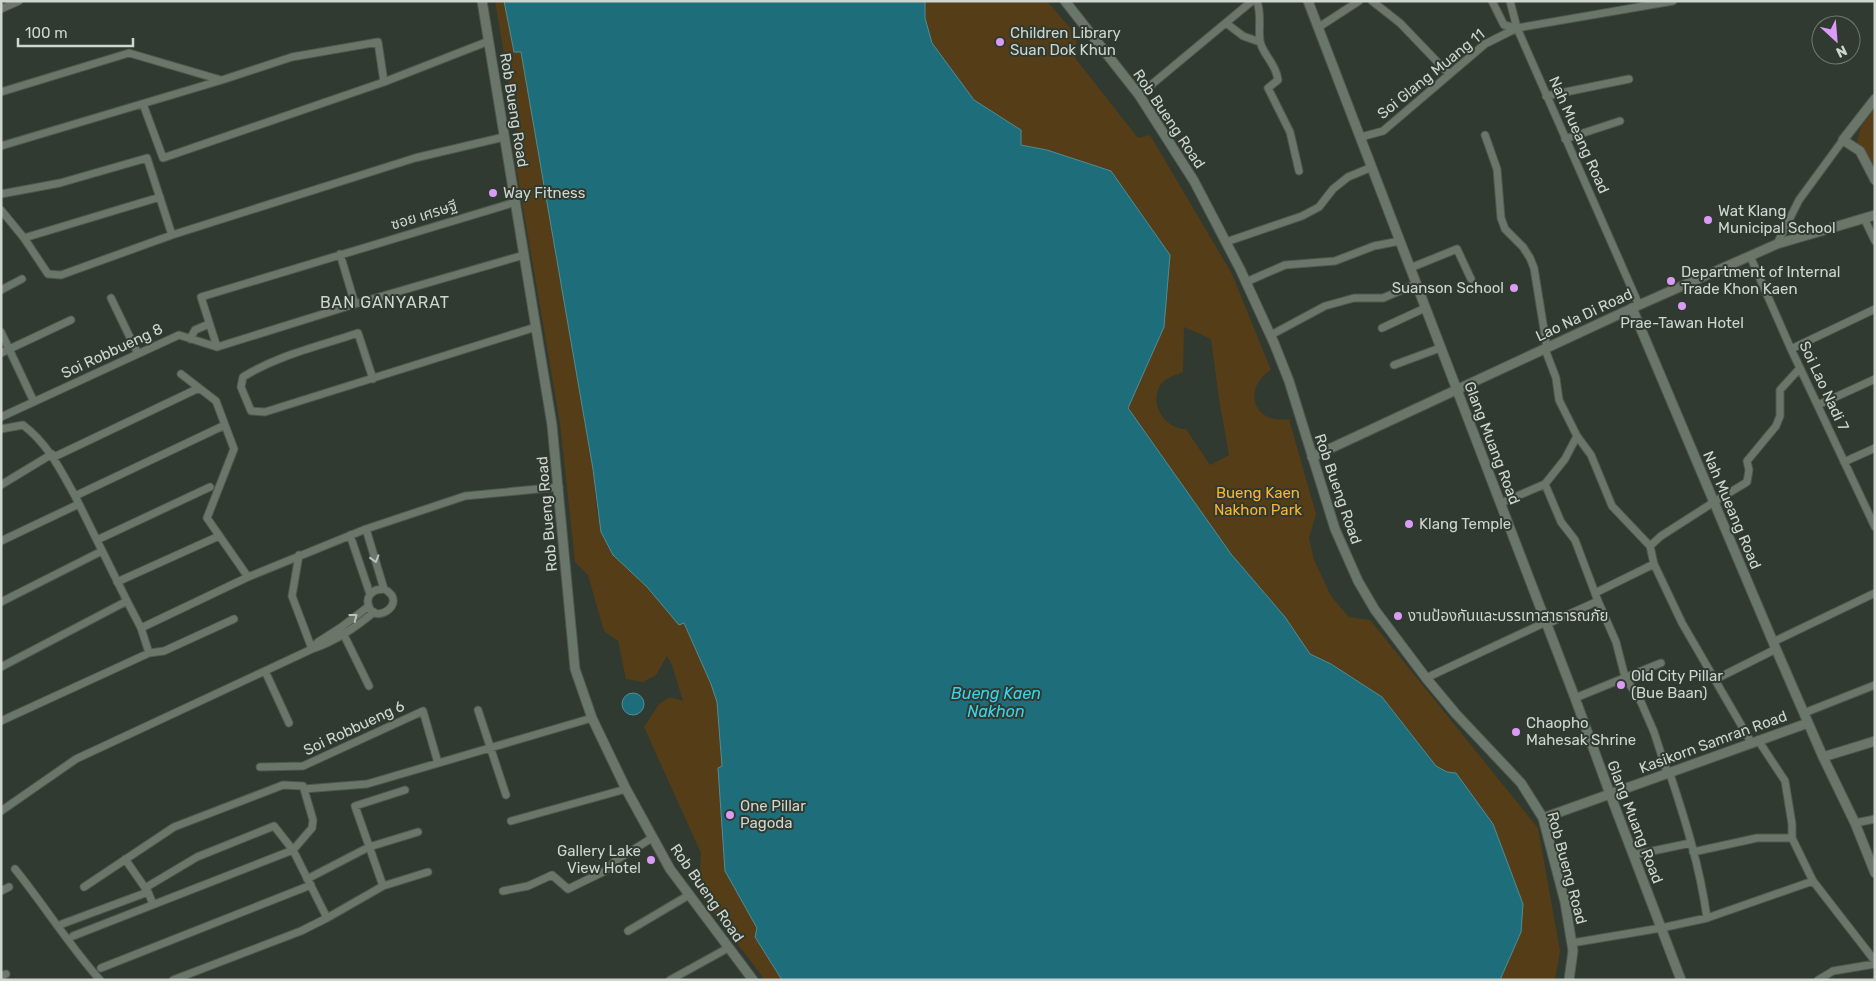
<svg xmlns="http://www.w3.org/2000/svg" width="1876" height="981" font-family="Rubik,'Noto Sans Thai',sans-serif">
<style>
.green{fill:#553d17;fill-rule:evenodd}
.water{fill:#1d6d7b;stroke:#528c94}
.lines{fill:none;stroke-linecap:round;stroke-linejoin:round}
.minor-casing{stroke:#4f574f;stroke-width:9}
.tertiary-casing{stroke:#4f574f;stroke-width:11}
.secondary-casing{stroke:#4f574f;stroke-width:11}
.minor{stroke:#6b766b;stroke-width:7}
.tertiary{stroke:#6b766b;stroke-width:9}
.secondary{stroke:#6b766b;stroke-width:9}
.oneway{stroke:#bbc2bb}
.poi-dot{fill:#da9af6;stroke:#303a30;stroke-width:2}
.labels{text-anchor:middle;dominant-baseline:central;stroke-width:4;stroke-linejoin:round;paint-order:stroke}
.poi-label{font-size:15px;fill:#cfd5cf;stroke:#303a30;text-anchor:start}
.street-label{font-size:15px;fill:#cfd5cf;stroke:#303a30}
.park-label{font-size:15px;fill:#feb232;stroke:#303a30}
.neighbourhood-label{font-size:16px;letter-spacing:1px;fill:#cfd5cf;stroke:#303a30}
.water-label{font-size:16px;font-style:italic;fill:#3cd3ee;stroke:#303a30}
</style>
<rect width="100%" height="100%" fill="#303a30"/>
<path class="green" d="M495 1H504L514 52H521L593 469 597 513 613 555 684 623 711 684 717 703 723 767H718L725 871 757 928 755 938 782 980H765L699 893 701 853 644 727 659 704 670 697 683 701 672 665 667 656 656 675 643 682 626 679 618 641 604 631 588 575 575 562 560 423 512 143 518 137Z
M925 1H1047L1077 36 1075 58 1138 138 1150 135 1232 274 1271 370C1241 389 1254 425 1289 419L1316 514 1309 538 1314 560 1331 596 1349 617 1370 620 1538 828 1560 951 1555 980H1500L1521 932 1493 824 1456 773 1447 772 1436 766 1382 697 1331 664 1310 654 1285 617 1231 554 1128 408 1147 365 1170 255 1132 200 1047 150 1021 145V130L974 100 932 43 925 18ZM1184 327 1211 339 1219 399 1229 455 1210 465 1186 429C1164 429 1147 401 1162 383 1167 377 1176 375 1183 372Z
M1875 108V173L1857 141 1861 127Z"/>
<path class="water" d="M504 1H925V18L932 43 974 100 1021 130V145L1047 150 1111 171 1170 255 1164 327 1128 408 1231 554 1285 617 1310 654 1331 664 1382 697 1436 766 1447 772 1456 773 1493 824 1523 904 1521 932 1500 980H782L755 937 757 928 725 871 718 768 722 766 717 702 711 684 684 623 679 625 647 587 613 555 601 532 593 469 521 52H514Z
M622 704a11 11 0 1 1 22 0a11 11 0 1 1-22 0Z"/>
<g class="lines">
<defs>
<path id="minor" d="M1257 1C1262 17 1258 27 1260 41 1262 54 1276 63 1278 80L1268 88 1290 132 1299 171
M1372 1 1400 23 1449 74
M1492 1 1504 25 1517 28
M1510 1 1517 28 1639 305
M1 9 19 1
M1226 23 1243 36 1260 42
M1319 27 1359 1
M1 92 129 53 221 80
M1139 95 1252 1
M1546 96 1629 79
M143 104 163 158 384 82 489 41
M1485 135 1497 169 1501 218 1505 229 1523 247 1530 258 1534 268 1547 348
M1361 137 1383 131 1485 44 1517 28 1673 1
M1565 139 1620 121
M1 146 222 80 292 57 378 42 384 82
M1 194 60 183 147 158 172 235
M1 210 24 238 48 274 61 275 172 235 415 158 504 137
M1864 218 1875 241
M24 238 160 197
M1226 242 1302 216 1319 207 1333 189 1348 177 1372 167
M1777 244 1799 200 1843 140
M340 254 355 304
M1750 256 1791 349 1875 527
M1410 268 1457 249 1471 279
M1246 282 1285 265 1335 261 1374 246 1400 241
M1 290 22 279
M111 298 138 354
M1382 328 1425 308
M1 332 34 402
M1271 335 1325 306 1354 298H1383L1416 284
M190 339 195 330 209 324
M217 347 201 297 516 202
M1545 349 1556 378 1559 400 1577 436 1591 455 1612 506 1650 546 1654 564 1682 623 1751 742
M1791 349 1875 309
M1 353 71 320
M1394 365 1440 348
M181 374 216 401 225 425
M373 379 358 333C320 346 278 355 243 377L241 387 251 411 265 412 536 327
M1818 405 1875 379
M1 417 179 335 217 347 355 304 524 255
M1 429 23 425C48 444 60 469 75 496
M54 457 199 388
M1844 462 1875 448
M1545 484 1561 522 1575 540 1598 601 1616 642 1625 677 1641 702 1654 732 1667 772
M1 485 52 454
M1501 503 1545 484 1565 459 1577 436
M366 529 384 589C411 603 371 628 368 603 367 596 371 593 376 590L384 589
M350 535 370 594
M97 540 210 487
M1 541 79 504
M1650 546 1661 536 1714 502 1747 482 1749 470 1747 461 1776 426 1780 416V390L1800 368
M299 555 292 596 312 649
M117 582 219 536
M1595 593 1654 564
M127 601 75 496 225 425 234 449 207 518 248 577
M1 602 102 551
M1547 624 1598 601
M141 628 248 577 366 529 465 496 559 487
M343 633 369 686
M1773 642 1875 593
M312 649 318 642 340 628 369 606
M1 667 127 601 141 628 149 653
M265 671 289 723
M1720 677 1776 649
M1426 678 1546 622
M1575 698 1661 663
M478 710 506 795
M1804 713 1875 685
M1 721 149 653 164 651 234 619
M1758 740 1785 781 1792 824V838L1813 881 1875 961
M260 767 303 766 423 711 438 763
M1669 771C1685 819 1700 867 1707 918
M1 811 76 759 312 649C336 641 355 628 374 612
M511 821 626 789
M1855 823 1875 819
M1693 852 1757 838H1792
M1633 855 1691 843
M125 859 148 892 153 904
M15 869C44 905 69 945 100 980
M307 879 369 847 418 832
M383 886 355 806 405 790
M84 887 174 827 283 785 303 786 304 789 367 784 592 718
M1 891 9 887
M503 891 528 886 552 875 568 889 605 871 615 861 652 838
M327 918 383 886 428 872
M62 924 148 892
M628 931 689 895
M73 936 293 850 274 826 197 857 145 888
M1572 943 1661 928 1707 918 1813 881
M101 968 311 885
M1 976 6 974
M173 980 301 931 327 918 293 850 312 828 313 820 304 789
M670 980 728 948
M1818 980 1833 971 1875 964"/>
<path id="tertiary" d="M482 1 552 425 575 669 592 718 603 741 626 789 670 869 753 980
M1065 1 1139 95 1194 181 1240 269 1274 343 1289 381 1335 529 1358 581 1375 610 1426 678 1456 714 1521 783 1543 818 1565 902 1573 951 1569 980
M1875 99 1843 140 1860 151 1875 180
M1632 308 1776 649 1823 757 1855 823 1875 873
M1312 457 1456 390
M1823 757 1875 741
M1543 818 1808 723"/>
<path id="secondary" d="M1308 1 1575 698 1610 794 1681 980
M1456 390 1639 305 1750 256 1777 244 1875 215"/>
</defs>
<use href="#minor" class="minor-casing"/>
<use href="#tertiary" class="tertiary-casing"/>
<use href="#secondary" class="secondary-casing"/>
<use href="#minor" class="minor"/>
<use href="#tertiary" class="tertiary"/>
<use href="#secondary" class="secondary"/>
</g>
<defs><path id="oneway-chevron" d="M-2-3.5L2.5 0L-2 3.5" fill="none" stroke-width="1.6" stroke-linecap="round" stroke-linejoin="round" transform="scale(1.25)"/></defs>
<g class="oneway">
<use href="#oneway-chevron" transform="translate(375 559) rotate(73)"/>
<use href="#oneway-chevron" transform="translate(354 617) rotate(-38)"/>
</g>
<g class="poi-dot">
<circle cx="1000" cy="42" r="5"/>
<circle cx="493" cy="193" r="5"/>
<circle cx="1708" cy="220" r="5"/>
<circle cx="1671" cy="281" r="5"/>
<circle cx="1514" cy="288" r="5"/>
<circle cx="1682" cy="306" r="5"/>
<circle cx="1409" cy="524" r="5"/>
<circle cx="1398" cy="616" r="5"/>
<circle cx="1621" cy="685" r="5"/>
<circle cx="1516" cy="732" r="5"/>
<circle cx="730" cy="815" r="5"/>
<circle cx="651" cy="860" r="5"/>
</g>
<g class="labels">
<g class="poi-label">
<text x="1010" y="33">Children Library<tspan x="1010" dy="17">Suan Dok Khun</tspan></text>
<text x="503" y="193">Way Fitness</text>
<text x="1718" y="211">Wat Klang<tspan x="1718" dy="17">Municipal School</tspan></text>
<text x="1681" y="272">Department of Internal<tspan x="1681" dy="17">Trade Khon Kaen</tspan></text>
<text x="1504" y="288" text-anchor="end">Suanson School</text>
<text x="1682" y="323" text-anchor="middle">Prae-Tawan Hotel</text>
<text x="1419" y="524">Klang Temple</text>
<text x="1408" y="616">งานป้องกันและบรรเทาสาธารณภัย</text>
<text x="1631" y="676">Old City Pillar<tspan x="1631" dy="17">(Bue Baan)</tspan></text>
<text x="1526" y="723">Chaopho<tspan x="1526" dy="17">Mahesak Shrine</tspan></text>
<text x="740" y="806">One Pillar<tspan x="740" dy="17">Pagoda</tspan></text>
<text x="641" y="851" text-anchor="end">Gallery Lake<tspan x="641" dy="17">View Hotel</tspan></text>
</g>
<g class="street-label">
<text transform="translate(1431 74) rotate(-39)">Soi Glang Muang 11</text>
<text transform="translate(514 110) rotate(81)">Rob Bueng Road</text>
<text transform="translate(1169 119) rotate(56)">Rob Bueng Road</text>
<text transform="translate(1579 135) rotate(66)">Nah Mueang Road</text>
<text transform="translate(424 215) rotate(-17)">ซอย เศรษฐี</text>
<text transform="translate(1584 315) rotate(-25)">Lao Na Di Road</text>
<text transform="translate(112 351) rotate(-25)">Soi Robbueng 8</text>
<text transform="translate(1824 386) rotate(65)">Soi Lao Nadi 7</text>
<text transform="translate(1492 443) rotate(69)">Glang Muang Road</text>
<text transform="translate(1338 489) rotate(71)">Rob Bueng Road</text>
<text transform="translate(1732 510) rotate(67)">Nah Mueang Road</text>
<text transform="translate(547 514) rotate(-95)">Rob Bueng Road</text>
<text transform="translate(354 728) rotate(-25)">Soi Robbueng 6</text>
<text transform="translate(1713 742) rotate(-20)">Kasikorn Samran Road</text>
<text transform="translate(1635 822) rotate(69)">Glang Muang Road</text>
<text transform="translate(1567 868) rotate(75)">Rob Bueng Road</text>
<text transform="translate(707 893) rotate(55)">Rob Bueng Road</text>
</g>
<g class="park-label">
<text x="1258" y="493">Bueng Kaen<tspan x="1258" dy="17">Nakhon Park</tspan></text>
</g>
<g class="neighbourhood-label">
<text x="385" y="302">BAN GANYARAT</text>
</g>
<g class="water-label">
<text x="996" y="693">Bueng Kaen<tspan x="996" dy="18">Nakhon</tspan></text>
</g>
</g>
<rect width="1876" height="981" fill="none" stroke="#cfd5cf" stroke-width="5"/>
<g transform="translate(1836 40) rotate(154)"><circle r="24" fill="#303a30" stroke="#707870"/>
<path d="M0-4L9 19L0 12L-9 19Z" fill="#da9af6"/>
<text y="-8" font-size="14" font-weight="bold" text-anchor="middle" fill="#cfd5cf">N</text>
</g>
<path d="M18 38v8h115v-8" fill="none" stroke="#cfd5cf" stroke-width="2.5"/>
<text x="25" y="38" font-size="15" fill="#cfd5cf" stroke="#303a30" stroke-width="4" paint-order="stroke">100 m</text>
</svg>
